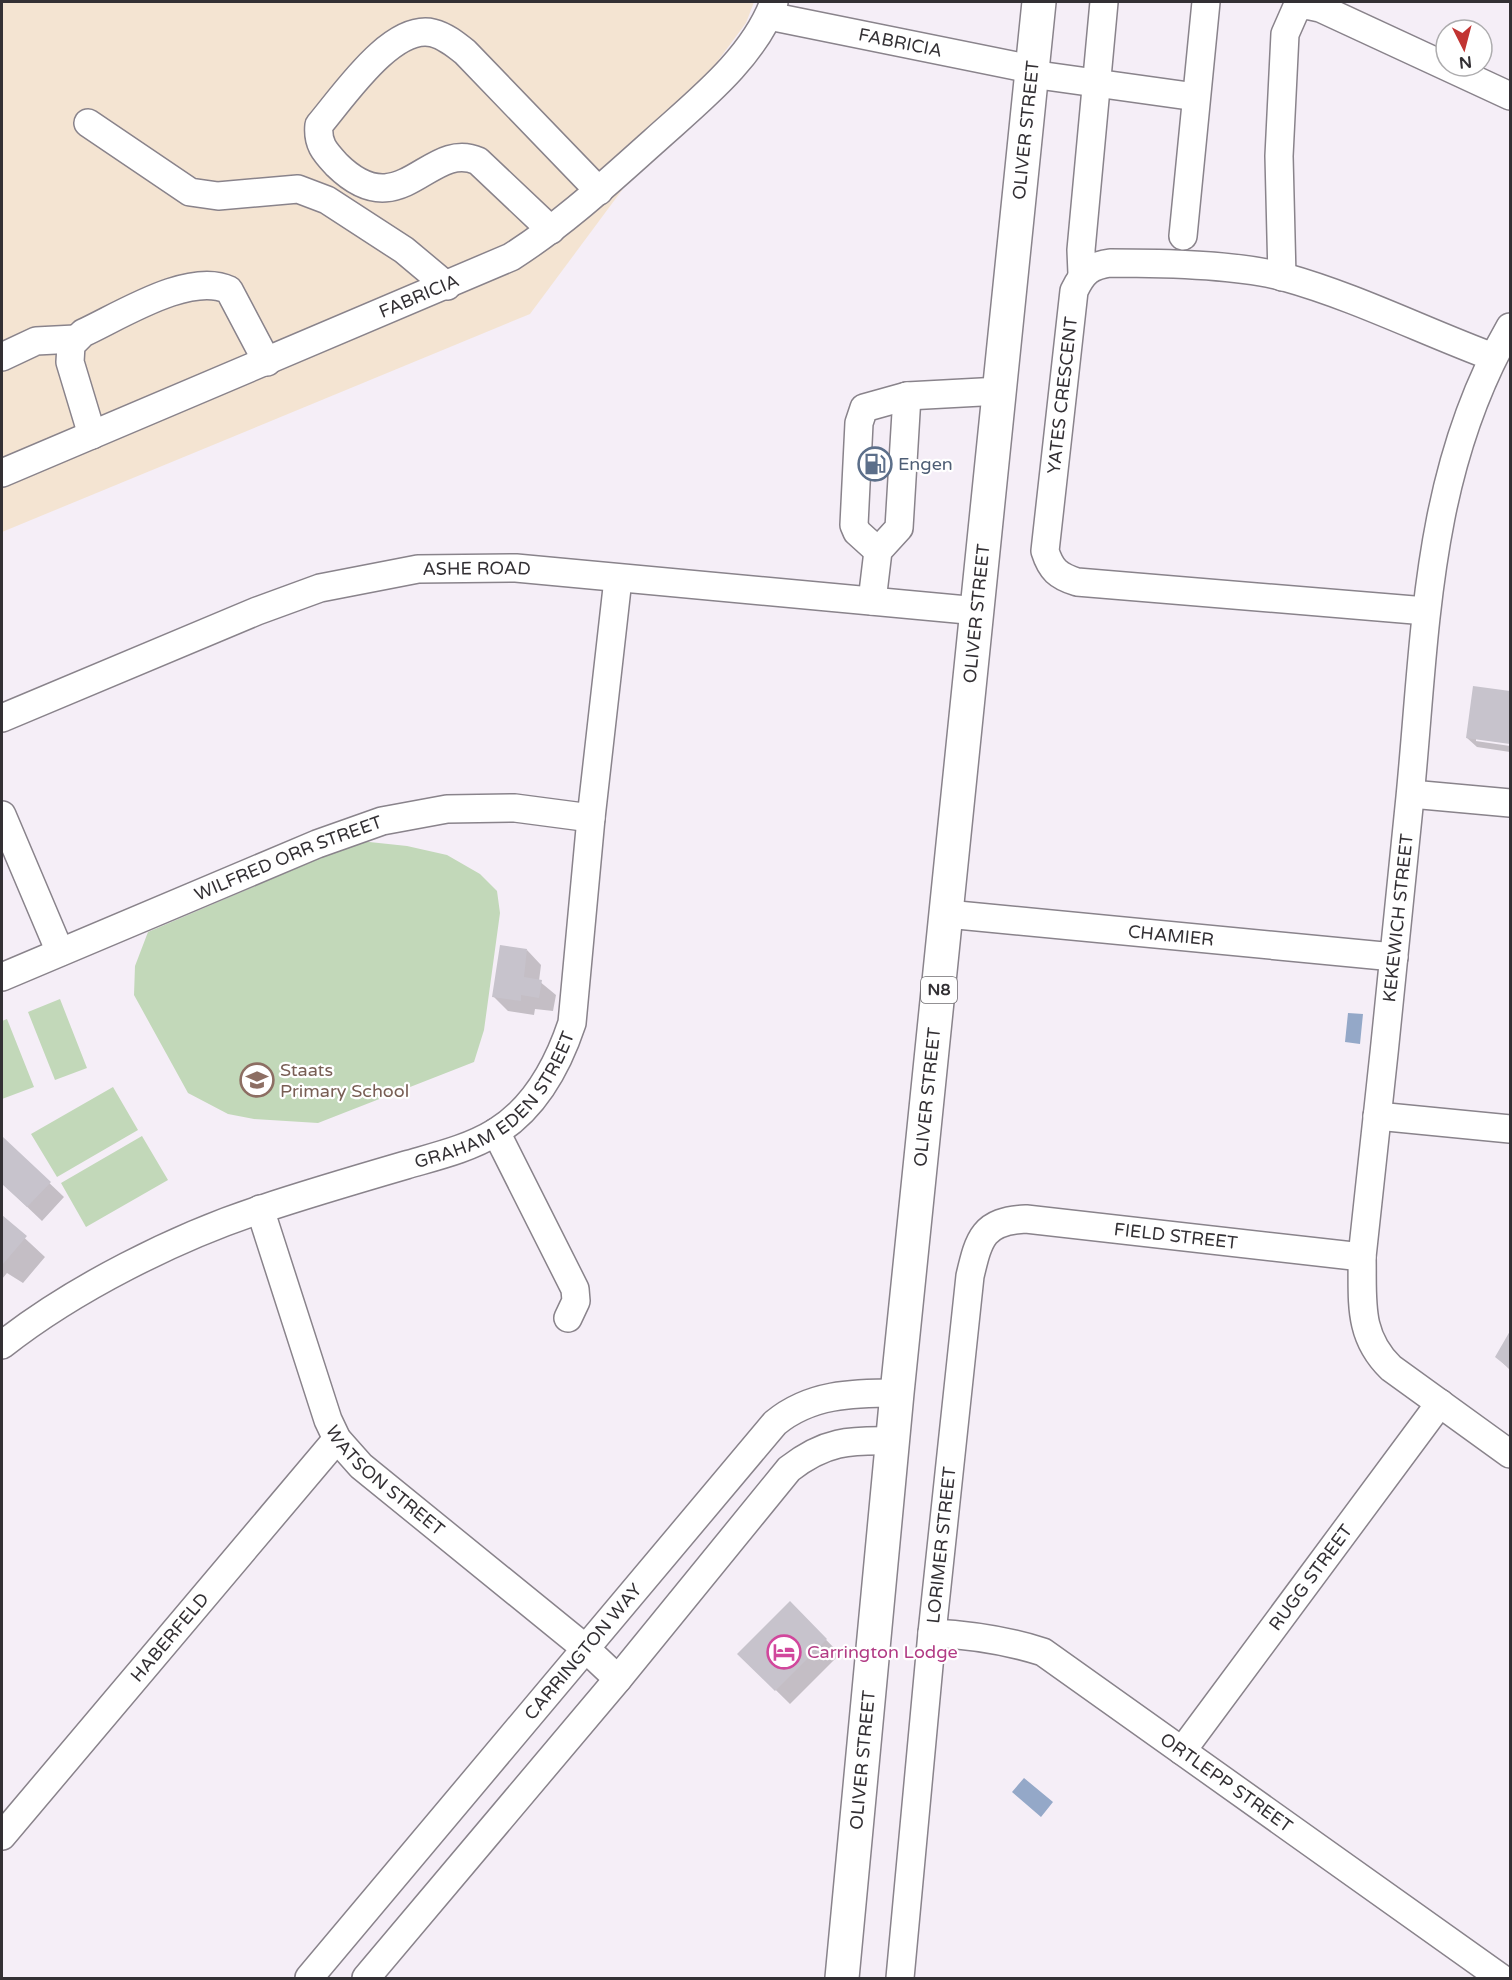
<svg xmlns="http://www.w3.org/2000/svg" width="1512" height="1980" font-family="'Varela Round',sans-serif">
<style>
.industrial{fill:#f4e4d2}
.green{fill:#c2d8b9}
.water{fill:#94a8c8}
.shadow{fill:#0003}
.building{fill:#c7c3cc}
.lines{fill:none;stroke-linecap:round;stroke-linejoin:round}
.minor-casing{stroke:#89838b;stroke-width:30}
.highway-casing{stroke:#89838b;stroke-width:36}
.minor{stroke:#fff;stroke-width:27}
.highway{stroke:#fff;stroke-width:33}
.labels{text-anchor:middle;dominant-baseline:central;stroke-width:4.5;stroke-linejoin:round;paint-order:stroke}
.shield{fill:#fff;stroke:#706e71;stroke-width:1.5}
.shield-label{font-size:16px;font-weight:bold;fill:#333034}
.street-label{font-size:18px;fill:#333034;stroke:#fff}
.service-label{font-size:18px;fill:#4e5e75;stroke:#fff;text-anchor:start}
.education-label{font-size:18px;fill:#785e54;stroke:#fff;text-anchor:start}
.hotel-label{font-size:18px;fill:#b23c85;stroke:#fff;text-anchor:start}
</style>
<rect width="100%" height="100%" fill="#f5eef7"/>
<path class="industrial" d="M2 2H754L746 23 530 314 2 532Z"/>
<path class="green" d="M360 841 407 846 447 855 480 874 497 891 500 913 484 1030 474 1062 318 1123 254 1119 228 1114 188 1093 134 995 135 966 148 932Z
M60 999 87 1068 55 1080 28 1012Z
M7 1019 34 1087 2 1099V1021Z
M113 1087 138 1130 57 1177 31 1134Z
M142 1136 168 1180 86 1227 61 1183Z"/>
<path class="water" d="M1348 1013 1363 1014 1360 1044 1345 1042Z
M1024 1778 1053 1802 1041 1817 1012 1792Z"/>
<path class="shadow" d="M1474 688 1510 693V743L1476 738V741L1510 746V752L1477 747 1467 738Z
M527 950 541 965 539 981 556 995 553 1011 535 1009 534 1015 508 1011 494 997Z
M3 1139 64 1197 42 1221 2 1183Z
M2 1217 45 1257 23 1283 7 1273 2 1279Z
M1510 1334V1370L1497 1357Z
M790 1603 840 1654 790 1704 739 1654Z"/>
<path class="building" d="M1473 686 1510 691V744L1466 738Z
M500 945 527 949 524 977 542 980 539 998 521 995V1001L492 997Z
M3 1137 51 1182 27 1207 2 1184Z
M2 1215 27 1236 3 1264H2Z
M1510 1331V1369L1495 1357Z
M790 1601 827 1639 775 1691 737 1654Z"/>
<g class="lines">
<defs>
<g id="minor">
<path id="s1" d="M769 16 1031 69"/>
<path d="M1031 74 1196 97"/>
<path d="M88 123 190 192 218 196 298 189 327 200 404 250 447 286"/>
<path d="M551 230 478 161C429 139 401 228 337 165 325 152 317 144 319 125 343 97 392 23 433 33 445 36 455 44 465 52L599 191"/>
<path d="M1183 236 1206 2"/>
<path d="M1082 274 1081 250 1104 2"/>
<path d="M1282 277 1279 156 1285 34 1296 9 1306 5 1320 8 1510 96"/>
<path d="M1510 327C1425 474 1426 633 1410 797 1395 950 1379 1104 1362 1257 1363 1300 1357 1335 1391 1368L1510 1454"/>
<path d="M2 357 36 341 75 339"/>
<path d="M92 435 70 362 71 345 83 333C120 316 190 271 229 290L267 362"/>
<path id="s2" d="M2 473 511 257C563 224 607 183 653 142 697 102 753 59 774 2"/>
<path d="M878 551 857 532 854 525 859 423 864 408 907 396 1000 391"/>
<path d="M872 601 878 551 899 528 907 396"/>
<path id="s3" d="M1426 611 1077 582C1058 576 1051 570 1045 551L1074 291C1083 272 1090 266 1110 263 1161 263 1236 264 1284 277 1356 297 1423 331 1493 357"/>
<path id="s4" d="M2 718 257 611 320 588 418 569 516 568 978 611"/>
<path d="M1411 794 1510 803"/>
<path d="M2 815 60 952"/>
<path id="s5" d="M947 914 1394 957"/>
<path id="s6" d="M2 977 317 844 382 821 447 809 515 808 591 818"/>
<path d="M1377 1116 1510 1129"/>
<path d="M496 1132 575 1289 576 1301 568 1318"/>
<path id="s7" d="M260 1209 328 1420 337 1439 361 1466 585 1648 618 1679"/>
<path id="s8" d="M2 1345C73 1289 176 1237 262 1209 310 1193 358 1179 406 1165 437 1156 468 1149 496 1132 535 1108 558 1065 572 1023L591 818 618 579"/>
<path id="s9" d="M932 1633C971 1635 1006 1640 1043 1652L1501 1978"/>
<path id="s10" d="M1182 1751 1440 1403"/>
<path id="s11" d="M2 1836 337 1439"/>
<path id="s12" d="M309 1978 775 1423C810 1394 852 1393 897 1393"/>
<path d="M366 1978 618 1679 789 1469C825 1441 849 1440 893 1441"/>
<path id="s13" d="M900 1978 932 1633 970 1276C979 1238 983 1221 1026 1219L1362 1257"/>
</g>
<g id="highway">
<path id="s14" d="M842 1978 897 1393 1039 2"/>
</g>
</defs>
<use href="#minor" class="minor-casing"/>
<use href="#highway" class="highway-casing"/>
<use href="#minor" class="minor"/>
<use href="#highway" class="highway"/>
</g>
<defs>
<symbol id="fuel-ring" viewBox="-11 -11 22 22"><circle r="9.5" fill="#fff" stroke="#5c6f8a" stroke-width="1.5"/><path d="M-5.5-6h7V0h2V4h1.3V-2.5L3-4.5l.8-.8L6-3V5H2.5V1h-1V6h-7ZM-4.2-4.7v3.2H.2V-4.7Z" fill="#5c6f8a"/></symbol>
<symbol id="school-ring" viewBox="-11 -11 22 22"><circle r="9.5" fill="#fff" stroke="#8d6e63" stroke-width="1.5"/><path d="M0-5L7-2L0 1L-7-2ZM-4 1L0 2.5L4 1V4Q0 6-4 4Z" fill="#8d6e63"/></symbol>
<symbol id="hotel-ring" viewBox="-11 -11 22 22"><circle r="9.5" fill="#fff" stroke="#d1479c" stroke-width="1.5"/><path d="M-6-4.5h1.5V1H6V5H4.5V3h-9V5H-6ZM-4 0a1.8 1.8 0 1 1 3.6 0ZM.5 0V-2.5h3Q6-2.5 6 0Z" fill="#d1479c"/></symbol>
</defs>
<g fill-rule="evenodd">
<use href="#fuel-ring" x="856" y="445" width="38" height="38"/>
<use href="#school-ring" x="238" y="1061" width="38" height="38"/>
<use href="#hotel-ring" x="765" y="1633" width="38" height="38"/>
</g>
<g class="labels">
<rect class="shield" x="921" y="977" width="36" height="26" rx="4.5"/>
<g class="shield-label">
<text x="939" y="990">N8</text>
</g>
<g class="street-label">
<text stroke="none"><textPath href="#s1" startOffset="134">FABRICIA</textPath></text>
<text stroke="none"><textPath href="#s14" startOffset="1857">OLIVER STREET</textPath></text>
<text stroke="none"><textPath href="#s2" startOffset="453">FABRICIA</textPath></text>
<text stroke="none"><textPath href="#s3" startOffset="554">YATES CRESCENT</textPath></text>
<text stroke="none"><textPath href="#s4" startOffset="502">ASHE ROAD</textPath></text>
<text stroke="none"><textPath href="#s14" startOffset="1371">OLIVER STREET</textPath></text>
<text stroke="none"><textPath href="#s6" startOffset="310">WILFRED ORR STREET</textPath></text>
<text transform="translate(1398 918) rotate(-84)">KEKEWICH STREET</text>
<text stroke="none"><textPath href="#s5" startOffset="225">CHAMIER</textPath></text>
<text stroke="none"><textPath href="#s8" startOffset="561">GRAHAM EDEN STREET</textPath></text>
<text stroke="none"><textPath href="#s14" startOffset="885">OLIVER STREET</textPath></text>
<text stroke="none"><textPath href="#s13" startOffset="946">FIELD STREET</textPath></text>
<text stroke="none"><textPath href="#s7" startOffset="306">WATSON STREET</textPath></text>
<text stroke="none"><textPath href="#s13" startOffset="435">LORIMER STREET</textPath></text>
<text stroke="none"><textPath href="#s10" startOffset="216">RUGG STREET</textPath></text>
<text stroke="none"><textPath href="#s11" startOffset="260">HABERFELD</textPath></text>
<text stroke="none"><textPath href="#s12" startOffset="426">CARRINGTON WAY</textPath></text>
<text stroke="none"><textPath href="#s14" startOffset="219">OLIVER STREET</textPath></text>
<text stroke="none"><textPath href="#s9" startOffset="338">ORTLEPP STREET</textPath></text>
</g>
<g class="service-label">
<text x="898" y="464">Engen</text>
</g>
<g class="education-label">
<text x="280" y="1070">Staats<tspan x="280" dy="21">Primary School</tspan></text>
</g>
<g class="hotel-label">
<text x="807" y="1652">Carrington Lodge</text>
</g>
</g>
<rect width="1512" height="1980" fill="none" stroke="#333034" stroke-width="6"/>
<g transform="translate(1464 48) rotate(174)"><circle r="28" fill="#ffffff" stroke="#adacae" stroke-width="1.5"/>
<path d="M0-4.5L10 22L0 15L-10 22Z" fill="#c23432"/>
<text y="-9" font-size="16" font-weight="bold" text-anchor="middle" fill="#333034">N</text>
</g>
</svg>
